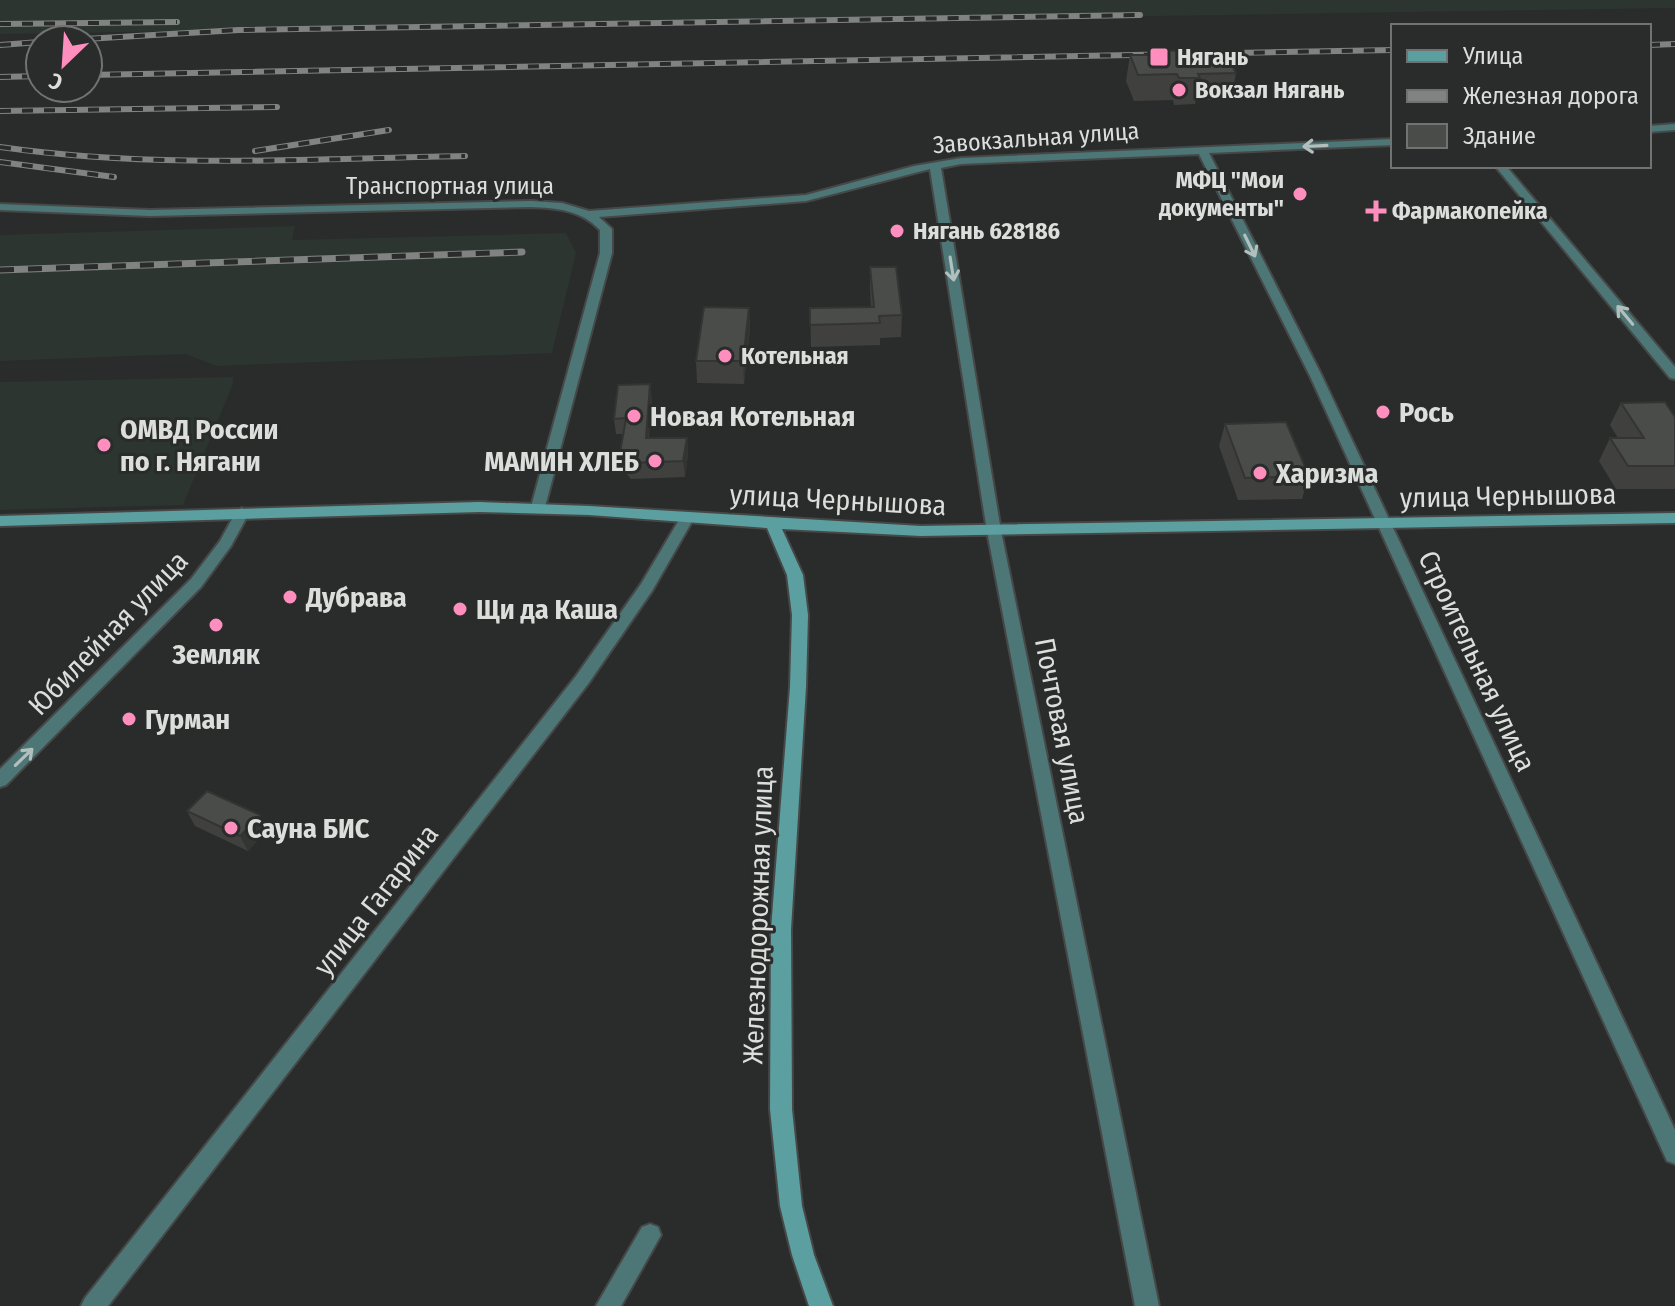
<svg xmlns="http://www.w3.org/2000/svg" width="1675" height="1306" font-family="'Fira Sans Condensed',sans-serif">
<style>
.built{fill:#2c3530}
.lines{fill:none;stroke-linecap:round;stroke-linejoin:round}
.street-casing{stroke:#464847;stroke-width:4}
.secondary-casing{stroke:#464847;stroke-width:4}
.street{fill:#4d7676;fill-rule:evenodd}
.secondary{fill:#5c9fa0;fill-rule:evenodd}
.rail-far1-casing{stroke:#808381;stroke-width:6}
.rail-casing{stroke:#808381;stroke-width:7}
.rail-far1{stroke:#292c2b;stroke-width:4;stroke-dasharray:11;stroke-linecap:butt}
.rail{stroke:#292c2b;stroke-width:5;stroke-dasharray:14;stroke-linecap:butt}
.wall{fill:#40413f}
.shaded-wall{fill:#343533}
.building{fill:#4a4c49;stroke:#343533;stroke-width:2}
.oneway{stroke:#b1bfbd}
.poi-dot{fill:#fe8ebd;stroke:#292c2b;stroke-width:3}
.labels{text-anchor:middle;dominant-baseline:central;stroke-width:6;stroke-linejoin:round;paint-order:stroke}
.far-poi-label{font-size:24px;font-weight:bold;fill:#dcdedc;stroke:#292c2b;text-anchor:start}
.far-street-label{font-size:24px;fill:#dcdedc;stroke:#292c2b}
.poi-label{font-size:28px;font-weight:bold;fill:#dcdedc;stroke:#292c2b;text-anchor:start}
.street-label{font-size:28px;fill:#dcdedc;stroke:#292c2b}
</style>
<rect width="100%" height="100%" fill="#292c2b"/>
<path class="built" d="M0 0H1675V8L0 34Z
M295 226 292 240 566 233 576 253 552 353 216 366 186 354 0 361V235Z
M233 377V384L183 505 0 510V382Z"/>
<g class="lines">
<defs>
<path id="street" d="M1675 124V130L1649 132V126Z
M1393 139V145L1209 153 1322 376 1675 1130V1164L1667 1161 1310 376 1199 154 961 164 941 168 1001 531 1159 1306H1135L987 531 930 169 806 201 599 217 612 229V253L545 507 538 512 531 507 600 253V230C581 210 557 208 531 207L150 216 0 210V204L150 210 531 201 562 203 589 211 806 195 914 166 961 158Z
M1495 166H1506L1675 367V379L1670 378Z
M242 508 249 513 231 546 201 587 6 785 0 787V769L191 579 220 541 237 510Z
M687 513 694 518 652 591 588 684 108 1306H81L85 1298 576 676 641 584 682 515Z
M650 1224 658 1227 661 1235 621 1306H596L642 1227Z"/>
<path id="secondary" d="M479 502 589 506 921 526 1675 513V523L921 536 782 529 803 575 808 615 806 687 791 929 792 1109 802 1206 814 1255 833 1306H809L792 1255 780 1206 770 1109 771 929 790 687 792 615 787 575 767 528 589 515 479 512 0 526V516Z"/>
</defs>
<use href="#street" class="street-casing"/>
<use href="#secondary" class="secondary-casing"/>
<use href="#street" class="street"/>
<use href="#secondary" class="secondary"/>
<defs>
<path id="rail-far1" d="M0 24 177 22
M68 40 239 30 1140 15
M0 45 40 42
M1649 45 1675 44
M88 75 1393 50
M0 77 40 76
M0 111 277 107
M0 147C155 169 309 159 465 156
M255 151 389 130
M0 162 114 177"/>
<path id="rail" d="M0 270 522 252"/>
</defs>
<use href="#rail-far1" class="rail-far1-casing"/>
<use href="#rail" class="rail-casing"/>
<use href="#rail-far1" class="rail-far1"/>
<use href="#rail" class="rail"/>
</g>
<path class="wall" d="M1130 55 1236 73 1231 100H1196L1195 104 1174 105 1173 100 1134 101 1126 81Z
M870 267 902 315 901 337 880 338V345L811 347 810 308 871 307 870 289Z
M749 308 750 330 744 384 697 383 696 361Z
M652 399 649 438H687L688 454 685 477 631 479 622 468 620 453 623 434H616L614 419Z
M1621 403 1675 417V489H1616L1599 461 1610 438H1618L1610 425Z
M1225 424 1309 476 1302 499 1238 500 1219 446Z
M187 811 267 830 248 851 195 826Z"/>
<path class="shaded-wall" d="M749 308 750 330 744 384 743 361Z
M650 384 652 399 647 453 646 438Z
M687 438 688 454 685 477 683 461Z
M260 815 267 830 248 851 240 836Z"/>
<path class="building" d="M1163 50 1226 54 1236 73 1198 74 1200 78H1179L1177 74 1138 75 1130 55H1152Z
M870 267H896L902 315 879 316 880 323 810 325V308L874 307Z
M704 307 749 308 743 361H696Z
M650 384 646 438H687L683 461 629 463 620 453 626 418 614 419 618 385Z
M1665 402 1675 417V466H1628L1610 438H1644L1621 403Z
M1286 422 1309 476 1245 478 1225 424Z
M207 791 260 815 240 836 187 811Z"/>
<defs><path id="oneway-shaft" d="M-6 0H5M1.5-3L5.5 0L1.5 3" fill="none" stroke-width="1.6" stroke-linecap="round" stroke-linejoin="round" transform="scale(2)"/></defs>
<g class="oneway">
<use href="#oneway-shaft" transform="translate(1315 146) rotate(177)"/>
<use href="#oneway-shaft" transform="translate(1250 246) rotate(64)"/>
<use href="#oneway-shaft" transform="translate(952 269) rotate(81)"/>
<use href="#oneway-shaft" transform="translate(1625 315) rotate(-130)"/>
<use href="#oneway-shaft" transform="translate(24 757) rotate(-44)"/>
</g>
<g class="poi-dot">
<rect x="1149" y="47" width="20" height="20" rx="4"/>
<circle cx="1179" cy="90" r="8"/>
<circle cx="1300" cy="194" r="8"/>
<path d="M1372 199h8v8h8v8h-8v8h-8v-8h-8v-8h8z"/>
<circle cx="897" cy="231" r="8"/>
<circle cx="725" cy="356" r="8"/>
<circle cx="1383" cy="412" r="8"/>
<circle cx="634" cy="416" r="8"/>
<circle cx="104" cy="445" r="8"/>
<circle cx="655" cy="461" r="8"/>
<circle cx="1260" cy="473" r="8"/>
<circle cx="290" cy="597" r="8"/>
<circle cx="460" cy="609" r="8"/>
<circle cx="216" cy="625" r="8"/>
<circle cx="129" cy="719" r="8"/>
<circle cx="231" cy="828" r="8"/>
</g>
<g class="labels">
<g class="far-poi-label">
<text x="1177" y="57">Нягань</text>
<text x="1195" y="90">Вокзал Нягань</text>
<text x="1284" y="180" text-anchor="end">МФЦ "Мои<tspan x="1284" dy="28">документы"</tspan></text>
<text x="1392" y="211">Фармакопейка</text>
<text x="913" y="231">Нягань 628186</text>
<text x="741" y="356">Котельная</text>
</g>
<g class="far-street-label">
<text transform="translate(1036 138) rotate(-4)">Завокзальная улица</text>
<text x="450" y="186">Транспортная улица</text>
</g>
<g class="poi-label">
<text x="1399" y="412">Рось</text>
<text x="650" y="416">Новая Котельная</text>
<text x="120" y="429">ОМВД России<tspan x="120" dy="32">по г. Нягани</tspan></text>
<text x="639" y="461" text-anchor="end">МАМИН ХЛЕБ</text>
<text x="1276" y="473">Харизма</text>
<text x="306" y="597">Дубрава</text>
<text x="476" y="609">Щи да Каша</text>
<text x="216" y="654" text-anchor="middle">Земляк</text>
<text x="145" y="719">Гурман</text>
<text x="247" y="828">Сауна БИС</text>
</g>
<g class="street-label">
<text transform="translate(1508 496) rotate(-1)">улица Чернышова</text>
<text transform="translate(838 500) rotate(3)">улица Чернышова</text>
<text transform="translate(108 633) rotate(-46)">Юбилейная улица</text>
<text transform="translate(1477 661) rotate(65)">Строительная улица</text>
<text transform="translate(1062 731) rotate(79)">Почтовая улица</text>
<text transform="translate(376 900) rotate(-52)">улица Гагарина</text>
<text transform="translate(758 915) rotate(-88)">Железнодорожная улица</text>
</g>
</g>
<rect x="1391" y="24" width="260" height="144" fill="#292c2b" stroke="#717372" stroke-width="2"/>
<rect x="1407" y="50" width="40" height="12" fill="#5c9fa0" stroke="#717372" stroke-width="2"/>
<text x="1463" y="64" font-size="24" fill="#dcdedc">Улица</text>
<rect x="1407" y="90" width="40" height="12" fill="#808381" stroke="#717372" stroke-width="2"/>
<text x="1463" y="104" font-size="24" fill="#dcdedc">Железная дорога</text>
<rect x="1407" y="124" width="40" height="24" fill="#4a4c49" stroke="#717372" stroke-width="2"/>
<text x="1463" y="144" font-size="24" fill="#dcdedc">Здание</text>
<g transform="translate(64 64) rotate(205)"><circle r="38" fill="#292c2b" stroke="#717372" stroke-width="2"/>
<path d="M0-6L14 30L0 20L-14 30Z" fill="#fe8ebd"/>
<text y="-12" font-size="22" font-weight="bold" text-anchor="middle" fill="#dcdedc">С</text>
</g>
</svg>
